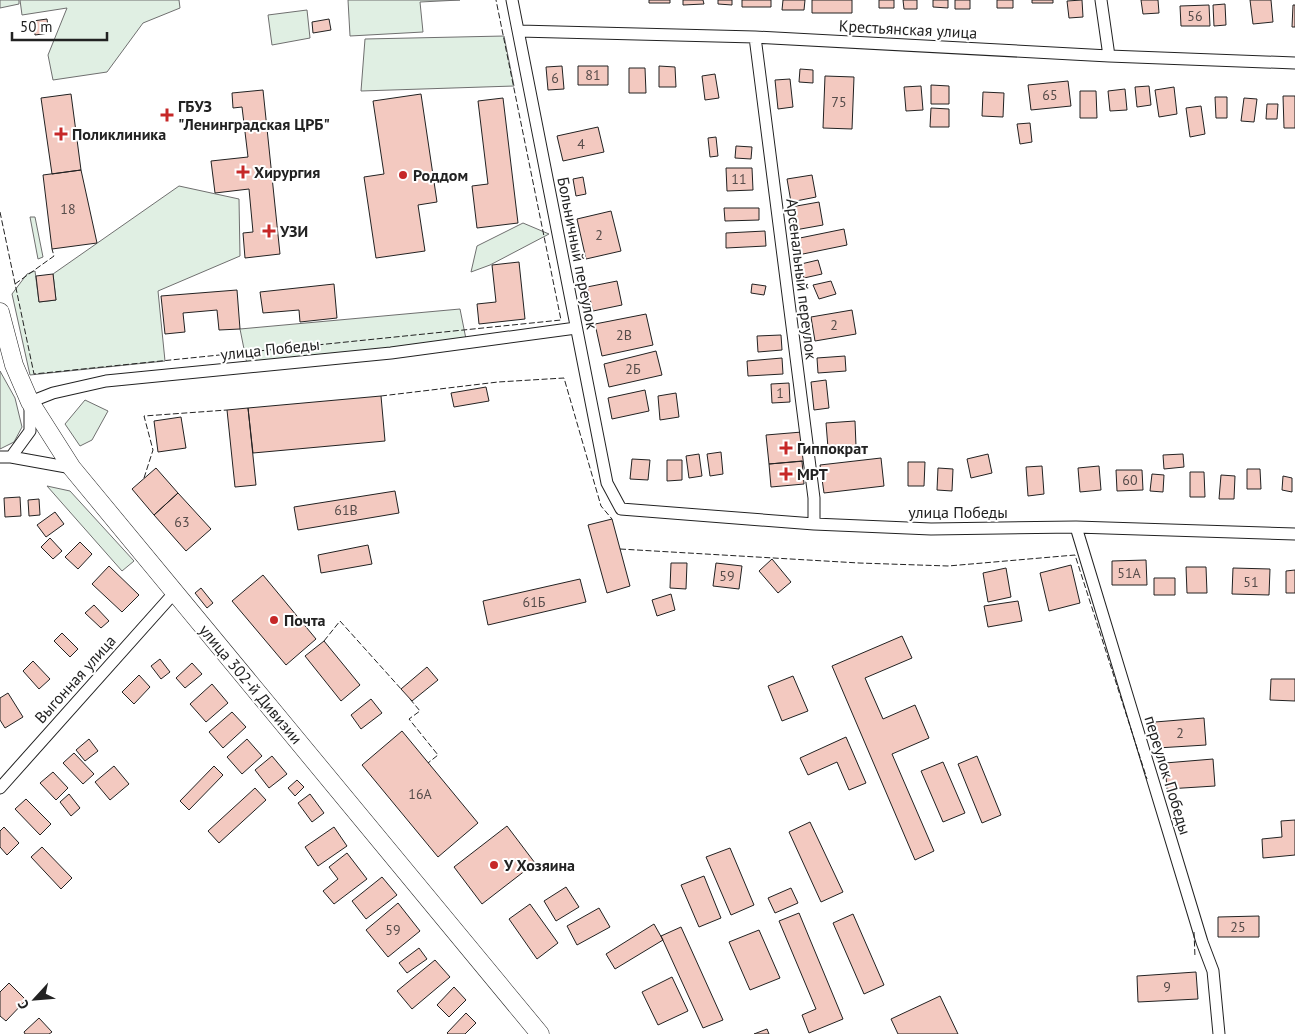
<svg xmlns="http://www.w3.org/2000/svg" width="1295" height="1034" font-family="'PT Sans',sans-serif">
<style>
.green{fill:#e0efe3;stroke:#6f6f6f}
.building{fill:#f3c9c0;stroke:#222}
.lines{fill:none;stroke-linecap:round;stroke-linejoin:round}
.street-casing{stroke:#222;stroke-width:13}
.primary-casing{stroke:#222;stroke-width:19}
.street{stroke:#fff;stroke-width:11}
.primary{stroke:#fff;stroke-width:18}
.fence{stroke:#222;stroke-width:1;stroke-dasharray:6 2.5;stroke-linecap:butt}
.poi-dot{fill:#c62828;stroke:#fff;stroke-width:2}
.labels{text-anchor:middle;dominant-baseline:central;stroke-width:4;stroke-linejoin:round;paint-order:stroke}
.number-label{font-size:14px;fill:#564c4a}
.street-label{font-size:16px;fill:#222;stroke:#fff}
.poi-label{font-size:16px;font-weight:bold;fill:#222;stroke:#fff;text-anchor:start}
</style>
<rect width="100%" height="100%" fill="#fff"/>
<path class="green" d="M0 0H19V4L0 8Z
M20 0H179L180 8 143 23 107 72 53 80 48 55 67 8 22 15Z
M348 0H460L420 2 423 32 350 36Z
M307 10 310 38 272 45 268 15Z
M504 36 514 86 361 91 365 39Z
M179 186 239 199 240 256 158 291 165 361 30 375 12 294 27 274 35 271 39 302 56 300 53 274Z
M30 217H35L43 257 38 259Z
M523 223 549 234 490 265 471 272 477 246Z
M460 309 466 339 248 369 240 329Z
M0 371 15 398 22 427 14 442 0 449Z
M85 400 108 411 92 440 80 446 65 424Z
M47 486 70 491 134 561 122 571Z"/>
<path class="building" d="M649 0H670V3H649Z
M683 0H703L704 4 683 5Z
M718 0H732V5L718 4Z
M742 0H771V7H742Z
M783 0H805L804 10H782Z
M812 0H852V13H812Z
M879 0H894V8H879Z
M903 0H917V9H904Z
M933 0H948V8L933 7Z
M955 0H970V9H955Z
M997 0H1013V8H997Z
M1032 0H1053V3H1032Z
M1082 0 1083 17 1069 18 1067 1Z
M1141 0H1158L1159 13 1143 14Z
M1250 0H1271L1273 22 1253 24Z
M1225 4 1226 25 1214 26 1213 5Z
M1209 5 1210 26H1181L1180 6Z
M1293 5H1295V27H1292Z
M47 19 49 33 35 35 33 21Z
M329 19 331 30 313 33 312 22Z
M562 66 564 89 548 90 546 67Z
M578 66H608V85H578Z
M659 66 675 67 676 87H659Z
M629 68H645L646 93H629Z
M800 69 813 70V83L799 82Z
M715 74 719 98 705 100 702 76Z
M825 76 854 77 852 129 823 128Z
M790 79 793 107 778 109 775 80Z
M1068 81 1071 106 1031 110 1028 85Z
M931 85 949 86V104H931Z
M921 86 923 110 906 111 904 87Z
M1149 86 1151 105 1137 107 1135 87Z
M1174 87 1177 114 1159 117 1155 90Z
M1125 89 1127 110 1110 111 1108 91Z
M263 90 280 254 245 258 243 233 253 232 249 189 215 193 211 161 248 157 242 107 233 108 232 93Z
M1080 91H1096L1097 118H1080Z
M983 92 1004 93 1003 117 982 116Z
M71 94 81 170 52 174 41 98Z
M421 94 437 202 418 205 425 251 376 258 364 177 384 174 373 101Z
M1283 96H1295V128H1284Z
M1215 97H1227V118H1216Z
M503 98 518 223 477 228 472 186 488 184 478 101Z
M1244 98 1257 99 1254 122 1241 121Z
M1267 104H1278L1277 119H1266Z
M1201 106 1205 134 1190 137 1186 108Z
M931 108 949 109V127H930Z
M1030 123 1032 142 1020 144 1017 124Z
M598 127 604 152 563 161 557 136Z
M716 137 718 156 710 157 708 138Z
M736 146 752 147 751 159 735 158Z
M726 168H752L753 190 727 191Z
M81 170 97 243 52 249 43 175Z
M812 175 816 197 791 202 787 179Z
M583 177 586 194 576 196 573 179Z
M819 202 823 225 795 230 791 207Z
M724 208H759V220L725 221Z
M611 211 621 251 586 259 577 219Z
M844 229 847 245 798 255 795 239Z
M765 231 766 246 726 248V233Z
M818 260 822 274 804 278 801 264Z
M519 262 525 319 479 324 477 304 496 302 492 265Z
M53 274 56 300 39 302 36 276Z
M617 281 622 305 593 311 587 287Z
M831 281 836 294 819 299 813 285Z
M334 284 337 318 300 322 299 310 263 313 260 292Z
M752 284 766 286 764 295 751 293Z
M237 290 240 329 219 330 217 310 183 313 185 332 165 334 161 296Z
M852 310 856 334 815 341 811 317Z
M646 314 653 345 602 356 595 324Z
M781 335 782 350 758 352 757 336Z
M656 351 662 375 609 387 604 364Z
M845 356 846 371 818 373 817 358Z
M782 358 783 374 748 376 747 361Z
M826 380 829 408 814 410 811 382Z
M789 383 790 402 772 403 771 384Z
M486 387 489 401 454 407 451 393Z
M645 390 649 411 612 419 608 398Z
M676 393 679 417 660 420 658 396Z
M381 396 385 441 253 453 248 408Z
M248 408 256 485 235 487 227 410Z
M181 417 186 448 158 452 154 421Z
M855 421 856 446 828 448 826 423Z
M802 432 805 461 769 464 766 435Z
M721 452 723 474 710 476 707 454Z
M699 454 702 476 689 478 686 456Z
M988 454 992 473 971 478 967 459Z
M1183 454 1184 467 1164 469 1163 455Z
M881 458 884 486 824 493 820 465Z
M632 459 650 460 648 480 630 479Z
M667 460H682V480L667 481Z
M802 461 804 484 771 487 769 464Z
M908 462H925L924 486H908Z
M1042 466 1044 494 1028 496 1026 467Z
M1099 466 1101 490 1080 492 1078 468Z
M156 468 178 493 154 515 132 489Z
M938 468 953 469 952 491 937 490Z
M1247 469H1260L1261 489H1247Z
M1116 470H1142L1143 490 1117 491Z
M1190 472H1204L1205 497H1190Z
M1152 474 1164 475 1163 492 1150 491Z
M1221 475 1235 476 1234 499H1219Z
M1283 476 1292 478V492L1282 490Z
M395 491 399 513 298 530 294 507Z
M178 493 211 529 186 551 154 515Z
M20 497 21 516 5 517 4 498Z
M39 499 40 515 29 516 28 500Z
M55 512 64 524 46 537 37 525Z
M612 519 630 586 607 593 588 525Z
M50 538 62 551 53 559 41 547Z
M80 542 92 554 78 569 65 557Z
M368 545 372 564 321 573 318 555Z
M772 559 791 582 778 593 759 571Z
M1146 560 1147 585H1112V561Z
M671 563H687L686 589 670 588Z
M716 563 742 566 739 589 713 586Z
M1071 565 1080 603 1049 611 1040 573Z
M109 566 139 595 122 612 92 584Z
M1186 567H1206L1207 593H1187Z
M1006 568 1011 597 988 602 983 573Z
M1233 568 1270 569 1269 595 1232 594Z
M1295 570V593H1286V571Z
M263 575 316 639 286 665 232 601Z
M1154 578H1175V595H1154Z
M580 579 586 602 488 625 483 601Z
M201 588 213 603 207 608 195 593Z
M671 594 675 610 657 616 652 600Z
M1018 601 1022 621 988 627 984 606Z
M94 605 109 621 101 628 85 613Z
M62 633 78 649 70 657 54 641Z
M902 636 912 658 865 678 883 719 915 705 929 738 892 754 934 851 915 860 832 666Z
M324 641 360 685 341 701 305 656Z
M160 659 170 672 161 679 151 666Z
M33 661 50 679 39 689 23 671Z
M192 663 202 674 185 688 176 678Z
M427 667 438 680 412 701 401 689Z
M139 675 150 687 134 704 122 692Z
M793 676 808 711 782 721 768 686Z
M1271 679H1295V701L1270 700Z
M212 684 228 703 206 722 190 704Z
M8 693 23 717 5 728 0 720V698Z
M371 699 382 713 361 729 351 715Z
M232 712 246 727 223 748 209 732Z
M1204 718 1206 745 1157 748 1155 722Z
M402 731 478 823 438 857 362 765Z
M846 737 866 783 849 790 837 762 808 775 800 758Z
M89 739 98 751 85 761 76 750Z
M247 739 262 756 242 774 227 757Z
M74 753 94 774 83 784 63 763Z
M272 756 287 774 269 788 255 770Z
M977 756 1001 815 982 823 958 764Z
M1213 759 1215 786 1167 789 1165 763Z
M943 762 965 813 943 822 921 771Z
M114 766 129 784 110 800 95 782Z
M214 766 223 775 189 810 180 801Z
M53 772 68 788 56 800 40 783Z
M297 780 304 787 295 796 288 788Z
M255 788 266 800 219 843 208 831Z
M69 794 80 808 71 816 60 802Z
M310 794 324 813 312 822 298 803Z
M26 799 51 824 40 835 15 809Z
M1295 820V855L1263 858 1262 839 1282 837 1281 821Z
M810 822 843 892 821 902 789 832Z
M507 826 535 863 482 904 454 867Z
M4 827 19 843 7 855 0 847V831Z
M334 827 347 846 318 866 305 847Z
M42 847 72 878 61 889 31 857Z
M730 848 754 905 731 915 706 857Z
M347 853 367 879 334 904 323 891 338 879 329 867Z
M704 876 721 918 699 927 681 885Z
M382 877 397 895 366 919 352 901Z
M566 887 579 907 556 921 544 901Z
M791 888 798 903 775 913 768 898Z
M398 903 420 931 388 957 366 930Z
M530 904 558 943 537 959 509 919Z
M599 908 610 927 577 945 567 926Z
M799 913 843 1019 809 1033 802 1015 816 1009 779 921Z
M853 914 884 985 864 994 833 923Z
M1259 916V937H1218V917Z
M654 924 663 940 615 969 606 954Z
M681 927 723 1020 703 1028 661 936Z
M759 930 780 978 750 990 729 942Z
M419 948 427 959 407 973 399 963Z
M435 960 450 977 412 1009 397 991Z
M1196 972 1198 999 1138 1002 1137 976Z
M672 977 688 1011 658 1025 642 992Z
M9 983 26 1000 6 1021 0 1016V992Z
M454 987 466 1000 449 1017 437 1005Z
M940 996 958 1034H898L891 1019Z
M466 1013 476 1023 465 1034H448L447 1033Z
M39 1018 52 1032 49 1034H25L24 1032Z
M767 1029 769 1034H754Z"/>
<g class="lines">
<defs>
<path id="street" d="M512 0 607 483 621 509 814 524 931 529 1076 527 1295 534
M1101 0 1109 56
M519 31 755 37 1109 56 1295 63
M755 37 814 498V524
M0 457H11L72 468
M11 457 30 431V402L53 393 106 381 391 353 576 328
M1076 527 1202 942 1213 971 1219 1034
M0 788 175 592"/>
<path id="primary" d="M0 312 14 365 30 402 72 468 540 1034"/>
</defs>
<use href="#street" class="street-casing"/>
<use href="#primary" class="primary-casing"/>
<use href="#street" class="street"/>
<use href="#primary" class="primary"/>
<path class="fence" d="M0 212 34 374 561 320 496 0
M15 284 54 256 52 249
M381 396 498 382 564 378 601 506 612 519
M144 478 153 450 144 416 227 410
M620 549 859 563 948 566 1075 555 1147 779
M324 641 340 621 402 690
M410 699 420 711 409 719 438 755 428 763
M1194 932 1195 957"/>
</g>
<g class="poi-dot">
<path d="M164.5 107.5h5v5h5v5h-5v5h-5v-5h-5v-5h5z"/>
<path d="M58.5 126.5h5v5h5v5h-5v5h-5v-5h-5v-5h5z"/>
<path d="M240.5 164.5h5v5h5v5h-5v5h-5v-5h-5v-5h5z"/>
<circle cx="403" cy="175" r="5"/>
<path d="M266.5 223.5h5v5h5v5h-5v5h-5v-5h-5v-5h5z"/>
<path d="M783.5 440.5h5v5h5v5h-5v5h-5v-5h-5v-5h5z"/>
<path d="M783.5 466.5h5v5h5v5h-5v5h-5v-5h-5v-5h5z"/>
<circle cx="274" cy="620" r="5"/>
<circle cx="494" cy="865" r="5"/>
</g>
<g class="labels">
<g class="number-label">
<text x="1195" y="16">56</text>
<text x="593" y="75">81</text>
<text x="555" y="78">6</text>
<text x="1050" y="95">65</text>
<text x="839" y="102">75</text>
<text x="581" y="144">4</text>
<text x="739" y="179">11</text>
<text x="68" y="209">18</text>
<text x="599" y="235">2</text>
<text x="834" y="325">2</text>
<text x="624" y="335">2В</text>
<text x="633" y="369">2Б</text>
<text x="780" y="393">1</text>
<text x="1130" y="480">60</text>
<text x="346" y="510">61В</text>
<text x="182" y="522">63</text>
<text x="1129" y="573">51А</text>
<text x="727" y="576">59</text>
<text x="1251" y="582">51</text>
<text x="534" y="602">61Б</text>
<text x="1180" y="733">2</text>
<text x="420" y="794">16А</text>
<text x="1238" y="927">25</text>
<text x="393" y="930">59</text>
<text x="1167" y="987">9</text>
</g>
<g class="street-label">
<text transform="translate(908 29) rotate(3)">Крестьянская улица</text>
<text transform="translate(578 253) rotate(79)">Больничный переулок</text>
<text transform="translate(802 279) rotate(83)">Арсенальный переулок</text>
<text transform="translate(270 349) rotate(-6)">улица Победы</text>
<text x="958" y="512">улица Победы</text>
<text transform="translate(75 679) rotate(-48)">Выгонная улица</text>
<text transform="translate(251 684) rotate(50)">улица 302-й Дивизии</text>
<text transform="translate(1168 775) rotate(73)">переулок Победы</text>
</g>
<g class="poi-label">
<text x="178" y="106">ГБУЗ<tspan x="178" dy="18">"Ленинградская ЦРБ"</tspan></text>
<text x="72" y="134">Поликлиника</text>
<text x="254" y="172">Хирургия</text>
<text x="413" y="175">Роддом</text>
<text x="280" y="231">УЗИ</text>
<text x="797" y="448">Гиппократ</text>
<text x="797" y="474">МРТ</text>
<text x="284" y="620">Почта</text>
<text x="504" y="865">У Хозяина</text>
</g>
</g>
<g transform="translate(35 999) rotate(244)" stroke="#ffffff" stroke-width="4" paint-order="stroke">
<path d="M0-4L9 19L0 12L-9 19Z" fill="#222222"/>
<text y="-8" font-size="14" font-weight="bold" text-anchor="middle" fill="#222222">С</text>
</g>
<path d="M12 32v8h95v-8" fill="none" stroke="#222222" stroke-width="2.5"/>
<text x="20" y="32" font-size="15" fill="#222222" stroke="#ffffff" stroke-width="4" paint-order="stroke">50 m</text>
</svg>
